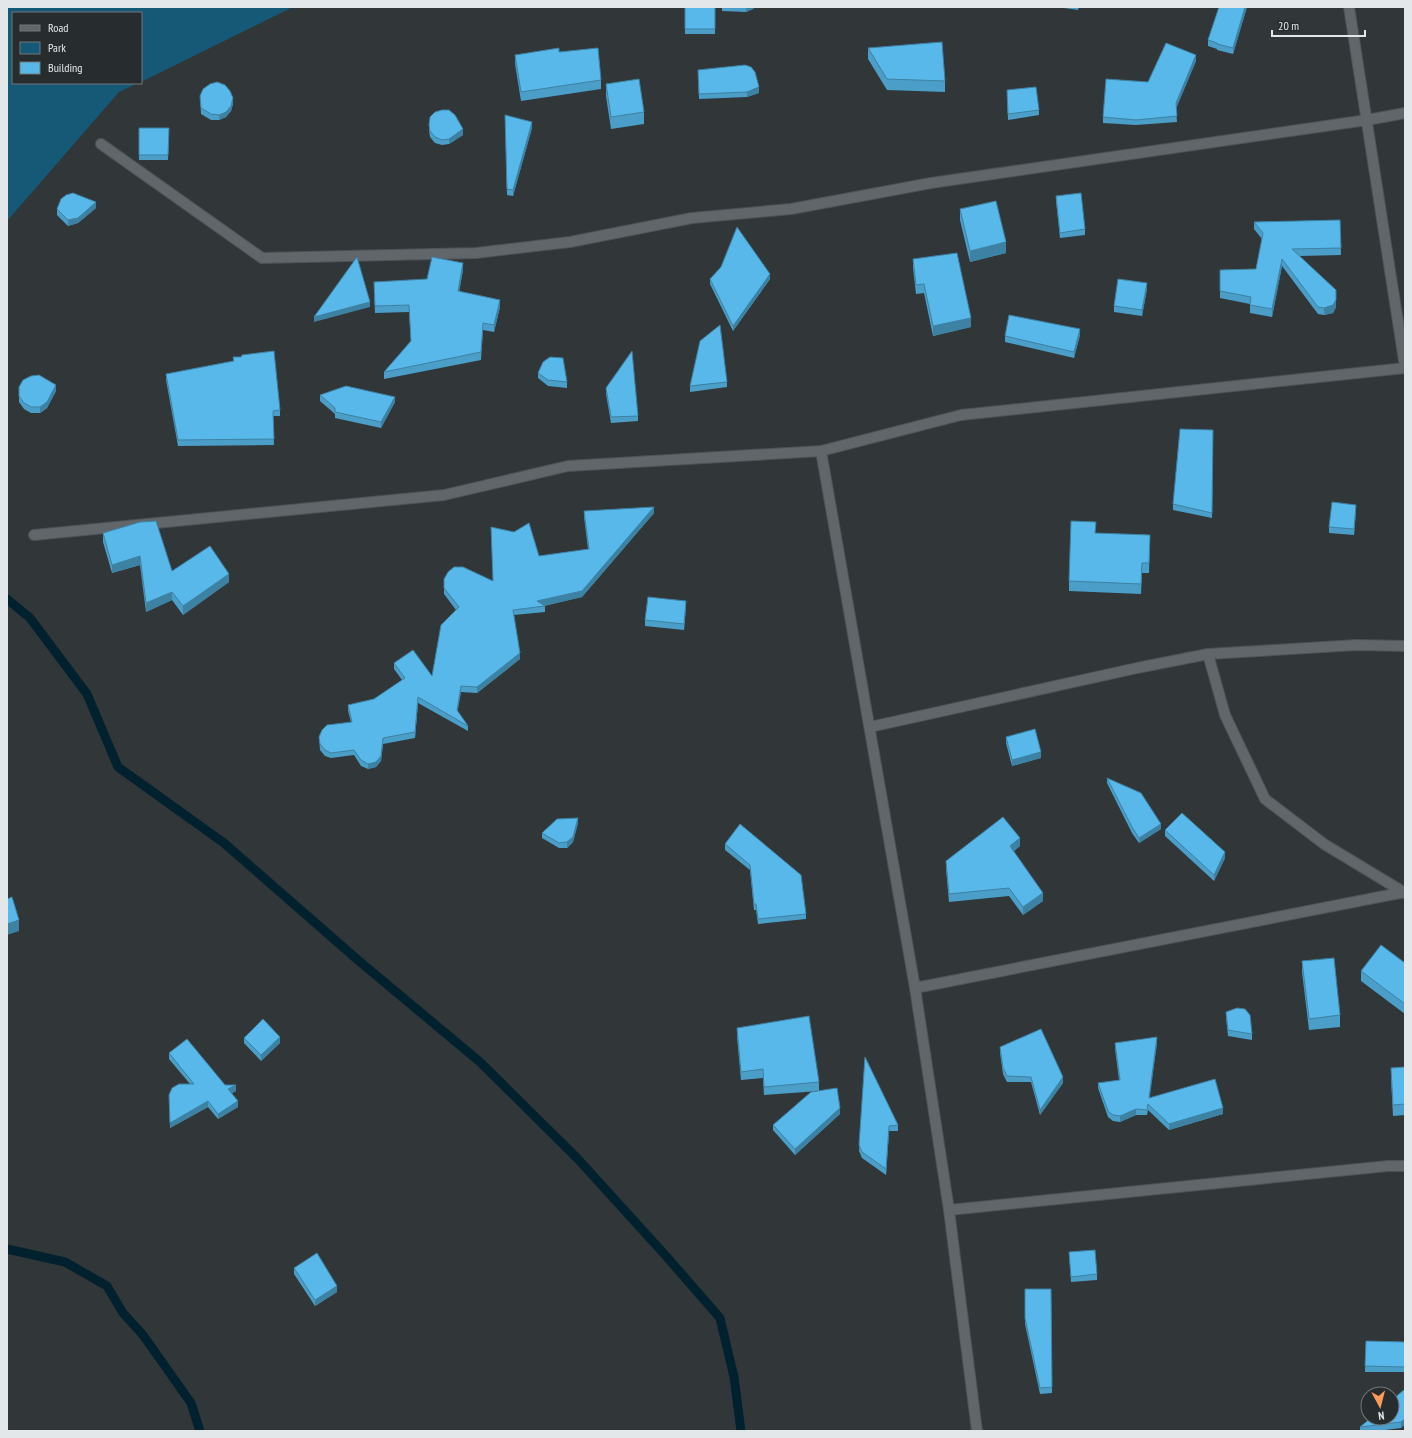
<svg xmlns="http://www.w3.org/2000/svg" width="1412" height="1438" font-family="'PT Sans Narrow',sans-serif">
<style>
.green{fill:#155977}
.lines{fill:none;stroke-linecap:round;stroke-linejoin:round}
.stream{stroke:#02212f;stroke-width:9}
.minor-casing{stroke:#4e5254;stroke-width:12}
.minor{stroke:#61666a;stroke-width:10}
.wall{fill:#4b9ec8}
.shaded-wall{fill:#3d81a3}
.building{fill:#57b8e9;stroke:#3d81a3}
</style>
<rect width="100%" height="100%" fill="#313639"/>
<path class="green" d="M7 7H293L141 82V13H13V83H138L119 92 7 221Z"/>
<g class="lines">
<path class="stream" d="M7 599 30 618 87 694 118 767 224 843 359 961 480 1062 577 1158 666 1256 720 1318 734 1377 741 1431
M7 1249 65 1262 107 1286 123 1313 143 1335 191 1403 200 1431"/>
<defs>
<path id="minor" d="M1349 7 1405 367
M101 144 262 258 476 253 570 242 692 218 791 209 931 183 1367 120 1405 113
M821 451 915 988 949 1210 977 1431
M34 535 444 495 568 466 821 451 961 415 1405 368
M1208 654 1357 645 1405 646
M870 727 1137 668 1208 654 1225 715 1265 799 1324 844 1405 893
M915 988 1405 892
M949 1210 1388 1166H1405"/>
</defs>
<use href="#minor" class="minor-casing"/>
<use href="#minor" class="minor"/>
</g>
<path class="wall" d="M685 7H715V34H685Z
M722 7H755L753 9 746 12 722 11Z
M1057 7H1079L1078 10Z
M1219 7H1247L1233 54 1217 50V49L1208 46V40Z
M868 48 945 81V92L887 90 868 59Z
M559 52 601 80V89L521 101 515 64V55Z
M1196 61 1176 108 1177 122 1136 125 1103 123V117L1148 82Z
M698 76 759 93 747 97 699 99Z
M606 84 644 112V124L611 129 606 96Z
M1007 90 1039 110V115L1008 120Z
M200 96 233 104 231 111 226 117 219 120H211L201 114Z
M505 115 532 128 513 196 507 195Z
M429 125 463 135 449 144 442 145 435 143 430 137 429 130Z
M139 128H169L168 160H139Z
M1056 196 1085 229V235L1060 238 1056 201Z
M96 208 78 223 68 226 57 215V209Z
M960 209 1006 253 970 262 960 220Z
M1340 220 1341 255 1300 256 1336 307 1333 313 1324 315 1318 314 1282 266 1272 317 1250 313V304L1220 298V270L1256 269 1262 239 1254 229V222Z
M913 259 971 327 933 336 924 293 916 294 913 268Z
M463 270 459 292 500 307 494 332 483 330 481 360 384 379V372L411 342 409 312 375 313 374 289 427 279Z
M710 279H770L733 331 710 284Z
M1147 289 1142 316 1114 312V306Z
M1080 335 1074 358 1005 342V336Z
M233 357 280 410V416H273L274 445 178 446 166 380V374L233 361Z
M538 373 567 382V388L548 386 538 378Z
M727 382V387L690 392V386Z
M19 387 56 391 47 408 40 413H31L24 409 19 402Z
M606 388 638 416V421L611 423 606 394Z
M320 395 395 402 381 428 335 418V414L320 401Z
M1213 430 1212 518 1173 510V504Z
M1356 510 1354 535 1329 533V527Z
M584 511 654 513 582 597 544 606H545V612L514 615 520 659 477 693 461 692 457 711 468 726V731L418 703 415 738 383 744 381 761 376 767 368 769 361 766 354 755 331 758 325 756 320 750 319 737 351 722 348 711V705L374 699 402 680 394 669V663L432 676 456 610 444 594V579L493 581 539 556 588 549 584 517Z
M103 533 172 571 229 582 183 615 172 600 146 612 140 565 112 573 103 542Z
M1096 533 1150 535 1149 573H1142L1141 594 1069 591V581Z
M686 606 684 630 645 626V620Z
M1006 737 1041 758 1012 766 1006 743Z
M1107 778 1161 829 1139 843 1132 833 1107 783Z
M578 823 573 842 567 848H559L542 838V833Z
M740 824 806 914V919L758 924 756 910H754L750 870 725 850V844Z
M1165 830 1225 858 1214 881 1165 836Z
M1020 846 1014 851 1043 901 1023 915 1009 896 949 902 946 869V861Z
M1302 961 1340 1015V1027L1309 1030 1302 972Z
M1405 963V1014L1361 981V971Z
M1226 1012 1252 1034V1040L1228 1036 1226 1018Z
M737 1028 819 1082V1091L840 1114 795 1155 773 1130V1125L819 1091 764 1095 763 1078 741 1080 737 1037Z
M244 1038 280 1043 261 1061 244 1043Z
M1115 1043H1157L1149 1098 1223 1114 1169 1130 1148 1110 1147 1115H1136L1120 1122 1113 1121 1108 1117 1098 1088V1083L1119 1080 1115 1049Z
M1000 1047 1063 1083 1040 1115 1031 1082H1007L1003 1074 1000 1053Z
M169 1053 236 1091 232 1093 238 1107 218 1119 208 1107 170 1128 169 1095 190 1084 169 1059Z
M865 1057 898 1125V1131H889L886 1175 862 1158 859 1151Z
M1405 1067V1115L1393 1116 1391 1079V1068Z
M1069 1252 1097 1274V1280L1071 1282Z
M294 1268 337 1292 315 1306 294 1274Z
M1025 1289H1051L1052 1393 1040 1394 1025 1324Z
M1366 1341 1405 1342V1372H1365Z
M1405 1389 1401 1428 1377 1431H1360V1427Z"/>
<path class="shaded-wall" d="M746 7H755L753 9 746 12Z
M1245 7H1247L1233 54V48Z
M1196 55V61L1176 109V103Z
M759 87V93L747 97V92Z
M233 98V104L231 111 226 117 219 120V115Z
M532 122V128L513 196V190Z
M463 129V135L449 144V139Z
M96 202V208L78 223 68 226V220Z
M1006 242V253L970 262V251Z
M1282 259V266L1272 317V309Z
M463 263V270L458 299V291Z
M770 274V279L733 331V326Z
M1147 283V289L1142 316V310Z
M500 300V307L494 332V325Z
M1336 300V307L1333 313 1324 315V308Z
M370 302V307L314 322V317Z
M971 318V327L933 336V326Z
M1080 329V335L1074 358V352Z
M56 385V391L47 408 40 413V407Z
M395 397V402L381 428V422Z
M1356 505V510L1354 535V529Z
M654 507V513L582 597 537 607V601Z
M140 556V565L112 573V565Z
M229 574V582L183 615V606Z
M172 592V600L146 612V603Z
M686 601V606L684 630V624Z
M520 653V659L477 693V687Z
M461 686V692L457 716V710Z
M418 697V703L415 738V732Z
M383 738V744L381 761 376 767 368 769V764Z
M1041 752V758L1012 766V760Z
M578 818V823L573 842 567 848V842Z
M1161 824V829L1139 843V838Z
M1020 838V846L1010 854V846Z
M1225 852V858L1214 881V875Z
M1043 893V901L1023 915V907Z
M19 920V931L7 935V924Z
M280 1037V1043L261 1061V1055Z
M1157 1037V1043L1149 1104V1098Z
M1063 1077V1083L1040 1115V1110Z
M236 1085V1091L228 1095V1089Z
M208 1101V1107L170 1128V1123Z
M238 1101V1107L218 1119V1114Z
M840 1108V1114L795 1155V1149Z
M1223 1108V1114L1169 1130V1124Z
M1136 1109V1115L1120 1122V1116Z
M889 1126V1131L886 1175V1169Z
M337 1286V1292L315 1306V1300Z
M1405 1419V1425L1401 1428V1422Z"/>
<path class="building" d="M685 7H715V29H685Z
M1219 7H1245L1233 48 1217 44V43L1208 40Z
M942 42 945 81 887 79 868 48Z
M1166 43 1196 55 1176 103 1177 116 1136 120 1103 117 1106 79 1148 82Z
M559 48V52L598 48 601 80 521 92 515 55Z
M745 65 751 67 755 72 759 87 747 92 699 94 698 70Z
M639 79 644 112 611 117 606 84Z
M217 82 225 85 230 91 233 98 231 106 226 112 219 115 211 114 201 108 200 96 203 89 210 84Z
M1036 87 1039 110 1008 114 1007 90Z
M442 110H449L455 115 463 129 449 139 442 140 435 137 430 131 429 125 430 117 435 112Z
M505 115 532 122 513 190 507 189Z
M139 128H169L168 155H139Z
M73 193 96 202 78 218 68 220 57 209 61 199 66 195Z
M1081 193 1085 229 1060 233 1056 196Z
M996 201 1006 242 970 251 960 209Z
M1340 220 1341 248 1292 249 1336 290V300L1333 305 1324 308 1318 307 1282 259 1272 309 1250 305 1251 297 1220 291V270L1256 269 1263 233 1254 222Z
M737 227 770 274 733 326 710 279 721 267Z
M957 253 971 318 933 326 924 284 916 285 913 259Z
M357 257 370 302 314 317Z
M432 257 463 263 458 291 500 300 494 325 483 323 481 352 384 372 411 341 409 305 375 306 374 282 427 279Z
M1118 279 1147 283 1142 310 1114 306Z
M1009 315 1080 329 1074 352 1005 336Z
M720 325 727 382 690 386 700 341Z
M274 351 280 410 273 411 274 439 178 440 166 374 234 361 233 357H241L242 355Z
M632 351 638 416 611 417 606 388Z
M550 357 563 358 567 382 548 380 538 373 543 362Z
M39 375 56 385 47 402 40 407H31L24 403 19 396V387L23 380 31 376Z
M346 386 395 397 381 422 335 412V408L320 395Z
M1180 429 1213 430 1212 513 1173 504Z
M1332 502 1356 505 1354 529 1329 527Z
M654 507 582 591 537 601 545 606 513 610 520 653 477 687 461 686 457 710 468 726 418 697 415 732 383 738 381 756 376 762 368 764 361 760 354 750 331 753 325 750 320 744 319 737 322 730 327 725 352 722 348 705 374 699 405 678 394 663 413 650 432 676 441 625 459 607 444 588V579L448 572 454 567H463L493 581 491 527 514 532 529 523 539 556 589 549 584 511Z
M156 521 172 571 210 546 229 574 183 606 172 592 146 603 140 556 112 565 103 533 140 522Z
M1071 521 1096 522 1095 533 1150 535 1149 563H1142L1141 584 1069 581Z
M648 597 686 601 684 624 645 620Z
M1035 729 1041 752 1012 760 1006 737Z
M1107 778 1141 793 1161 824 1139 838 1132 827Z
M1182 813 1225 852 1214 875 1165 830Z
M1003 817 1020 838 1010 846 1043 893 1023 907 1009 888 949 894 946 861Z
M578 818 573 837 567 842 559 843 542 833 557 819Z
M740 824 801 875 806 914 758 919 756 904H754L750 865 725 844Z
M12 897 19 920 7 924V899Z
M1381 945 1405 963V1004L1361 971Z
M1334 958 1340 1015 1309 1019 1302 961Z
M1237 1008 1245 1009 1250 1015 1252 1034 1228 1030 1226 1012Z
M809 1016 819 1082 764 1087 763 1069 741 1072 737 1028Z
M263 1019 280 1037 261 1055 244 1038Z
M1041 1029 1063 1077 1040 1110 1031 1077 1007 1076 1003 1068 1000 1047Z
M1157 1037 1149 1098 1215 1079 1223 1108 1169 1124 1148 1104 1147 1110 1136 1109 1120 1116 1113 1115 1108 1111 1098 1083 1120 1080 1115 1043Z
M187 1039 225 1085H236L228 1089 238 1101 218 1114 208 1101 170 1123 169 1095 172 1088 179 1084H194L169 1053Z
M865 1057 898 1125 889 1126 886 1169 862 1152 859 1145Z
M1405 1067V1104L1393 1105 1391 1068Z
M837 1088 840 1108 795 1149 773 1125 811 1092Z
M1095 1250 1097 1274 1071 1277 1069 1252Z
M317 1253 337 1286 315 1300 294 1268Z
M1025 1289H1051L1052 1387 1040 1388 1025 1318Z
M1366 1341 1405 1342V1367L1365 1366Z
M1405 1389V1419L1401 1422 1360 1427 1371 1418H1392V1400Z"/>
<rect width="1412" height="1438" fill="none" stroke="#e4e7e9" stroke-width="16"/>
<rect x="12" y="12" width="130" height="72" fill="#272c2f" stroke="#737779"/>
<rect x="20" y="25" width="20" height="6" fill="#61666a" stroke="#737779"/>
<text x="48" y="32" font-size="12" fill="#e4e7e9">Road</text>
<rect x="20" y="42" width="20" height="12" fill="#155977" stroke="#737779"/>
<text x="48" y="52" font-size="12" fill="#e4e7e9">Park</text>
<rect x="20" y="62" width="20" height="12" fill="#57b8e9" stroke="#737779"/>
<text x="48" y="72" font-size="12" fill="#e4e7e9">Building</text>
<g transform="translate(1380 1406) rotate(173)"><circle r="19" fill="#272c2f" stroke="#737779"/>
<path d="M0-3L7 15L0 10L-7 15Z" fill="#fe9b59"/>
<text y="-6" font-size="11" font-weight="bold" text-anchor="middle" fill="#e4e7e9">N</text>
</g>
<path d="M1272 30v6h93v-6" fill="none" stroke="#e4e7e9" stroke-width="2"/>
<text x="1278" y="30" font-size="12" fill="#e4e7e9" stroke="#272c2f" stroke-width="3" paint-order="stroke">20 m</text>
</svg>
